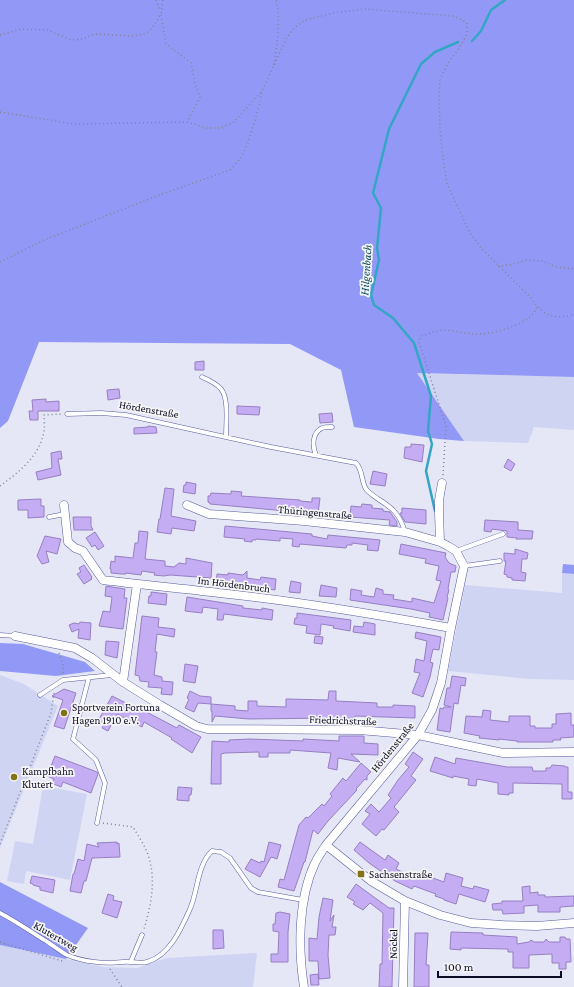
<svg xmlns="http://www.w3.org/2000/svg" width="574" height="987" font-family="'Crimson Pro',serif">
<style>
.green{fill:#d0d4f3}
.forest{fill:#9298f6}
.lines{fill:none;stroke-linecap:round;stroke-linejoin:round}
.stream{stroke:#33a6c5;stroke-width:2.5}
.building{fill:#c5adf4;stroke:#967fc2}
.service-casing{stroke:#575b9b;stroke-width:5}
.minor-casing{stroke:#575b9b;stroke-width:9}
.path{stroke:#838497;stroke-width:1.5;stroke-dasharray:1 3;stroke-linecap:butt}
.service{stroke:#fff;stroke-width:4}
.minor{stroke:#fff;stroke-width:8}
.poi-dot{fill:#827315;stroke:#f5f5f5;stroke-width:1.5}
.labels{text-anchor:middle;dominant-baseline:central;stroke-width:3.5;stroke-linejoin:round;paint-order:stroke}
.street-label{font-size:11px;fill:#0c0c25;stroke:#f5f5f5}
.poi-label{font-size:11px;fill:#0c0c25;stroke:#f5f5f5;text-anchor:start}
.water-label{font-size:12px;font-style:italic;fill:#044859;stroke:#f5f5f5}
</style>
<rect width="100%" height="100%" fill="#e5e7f6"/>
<path class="green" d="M417 373 574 377V430L534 427 528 443 464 441Z
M562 573 574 574V680L529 679 448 671 465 585 562 593Z
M0 675 24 684 58 706 0 848Z
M43 786 87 794 70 880 26 871 24 884 7 881 15 841 33 844Z
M0 945 104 967 137 968 167 958 257 953 253 987H0Z"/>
<path class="forest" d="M0 0H574V377L417 373 464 441 439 439 354 427 341 370 290 344 39 342 8 421 0 428Z
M563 564 574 565V574L562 573Z
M0 643 23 644 85 662 95 671 56 676 0 671Z
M0 882 88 928 66 959 0 945Z"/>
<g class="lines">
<path class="stream" d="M472 41 481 31 491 10 505 0
M435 511 426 471 432 444 428 431 431 396 414 343 393 318 374 305 371 295 379 260 377 248 381 208 373 193 389 129 421 64 435 52 458 42"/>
</g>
<path class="building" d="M204 361V370H195V362Z
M119 389 120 398 108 400 107 390Z
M46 399V402L59 401V411H38V420H30L29 411H33L32 400Z
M237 406 260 407 259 415 237 414Z
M332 413 333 422 320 423 319 414Z
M148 426 156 427 157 433 134 434V428L148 427Z
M411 444 424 445 422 462 404 458 405 447H411Z
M61 451 62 459H58L61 475 38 480 36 472 52 468 51 453Z
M508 459 515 464 511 471 504 467Z
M373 471 387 474 385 486 370 484Z
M186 482 196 484 195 494 183 492 184 485H186Z
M165 488 174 489 171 516 196 521 194 531 172 528 171 534 157 532 159 519H160Z
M231 491 242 492 241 496 300 500V501L312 502V498H320L318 514 210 504V503L208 502V496H210L211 493 231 494Z
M41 499V506H44V517L28 518V510H18V500Z
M362 504 372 505V508L383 509V511L390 512 397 522V526L389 525 390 520 350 517 351 506 361 507Z
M402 508 426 510V524L405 522 400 513H402Z
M73 517H91V526L93 530H74Z
M485 520 518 522V530L533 531 532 539H516L517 538 507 537V531L492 529 491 532 484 531Z
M225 526 312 534V536L327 539 328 535 380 540 378 551 367 550 368 545 352 543V545H347L346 548 300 544 299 547 292 546 293 539 280 538V541L256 539V540H252V542L244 541 245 539 224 537Z
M139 531 148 532 145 559 165 561V566L174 567 179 563 186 564V558L212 563 211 578 170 575 164 576 154 575 155 573 142 571 141 575 126 573V574H121L111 573V569H110L111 561 115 562V556L133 558 135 543H138Z
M95 532 104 546 98 550 95 545 92 547 86 538Z
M45 536 61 539 57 554 46 551 49 562 42 564 37 556Z
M401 544 446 553 445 557 449 563 456 566 455 572H451L448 589 449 590 447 597 448 598 443 620 429 617 430 613 411 609 350 600 351 589 362 591 361 595 374 597 376 588 383 590V594L394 595 393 599 412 602V598L434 603 441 581 436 580 439 566 425 563 426 559 399 554Z
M515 549 528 553 527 559H522L521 572 526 573 525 581 512 580V578L507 577V575L504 574 506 561H504V553L515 554Z
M84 565 92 577 91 578 92 579 84 584 77 574 81 572 79 568Z
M247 571V578L260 580 261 577 276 579 275 590 257 587V589L249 588V586L216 583 217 574 228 575V573L243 575Z
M291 581 301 583 300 593 289 592Z
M321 585 337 588 336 597 319 596Z
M106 586 125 589 124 598H127L123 629 99 626 103 611 110 612 112 597 105 596Z
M151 592 167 594 166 605 148 603 149 596H151Z
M187 597 243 606V608L262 610V608L273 610 272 620 224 614 223 620H217L218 609 203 607 202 613 185 611Z
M297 613 351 620 350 631 333 628 334 626 321 624 320 635 306 633 307 626 294 624 295 618H297Z
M142 616 159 618 158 627 175 629 174 637 157 634 155 652H157L154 675 162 677V681L173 682 172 695 161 694 162 688 148 687 149 682 140 681 139 676 135 675Z
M80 622 91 623 90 640 78 638 79 629 72 632 69 625 74 623 79 624Z
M364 622 375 624V635L353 632 354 626 363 627Z
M416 632 441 637 439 650 433 649 430 662 433 663 430 677 423 697 412 693 420 673 414 672 416 659 424 661 427 641 415 638Z
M315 636 323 637 322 644 314 643Z
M106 641 119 642 117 658 105 655Z
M185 664 198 666 195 683 183 681Z
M452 676 466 678 465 686 461 685 458 704 454 703 450 732 437 730 440 708 443 709 444 707H451L444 705 447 688H450Z
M64 689 76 693 64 729 54 726 63 700 52 696Z
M190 691 200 696 211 697V704L198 703 194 712 185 708 189 699 187 698Z
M329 691H336V701L377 703V707H393V705L415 706V718L355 716 354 719 331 718 249 719 215 716 212 722V711H211V704L235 706V710L248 711V701H257V706L286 707V699L328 700Z
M112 696 136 708 137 707 177 728 179 725 201 737 192 753 171 739 172 738 144 722 142 727 117 714 108 731 102 728 104 724 98 721Z
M483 710 491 711 490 720 509 722V716H530V726H535V728H552V724H556V714L571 713V725H574V737L560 738 561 740H553V742H517V741L499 739V740L479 738 480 736 464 733 466 716 482 717Z
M339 736H364V743L378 744V755L351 754 360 762 338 758 337 770 328 768 331 753 290 750V753H268V757H259V752L225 753 221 754V784H211L212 741 229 742V740L250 739 303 741V739L339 741Z
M413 752 423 759 411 776 416 780 394 807 399 812 384 830 382 829 376 836 362 824 370 814 365 811 371 804 379 812 391 798 388 795 398 780 409 767 405 764Z
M55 756 97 772 98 774 91 793 63 782 61 787 52 783 54 779 47 776Z
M435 757 455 764 456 758 507 767H532L533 771H546V768H550L552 765 565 766V767H568V792H572V799H562V784L513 783V793H509V795L498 794V783L477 779 476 786 468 785 469 779 453 776V778L430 771Z
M361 763 371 772 367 776V780L365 779 356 789 357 790 328 821 318 834 313 830 305 862H304L294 891 278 887 280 879 284 880 299 825 306 817 308 818 322 804 324 806 332 796 330 794 343 778 346 781Z
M178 787 192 788 191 795H189V801L177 800Z
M117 842V844L119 843 120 857 92 858 86 881H84L81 893 70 891 73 874H74L78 859 84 861 87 844 99 847 97 843Z
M269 842 281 845 277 859 271 857 260 877 245 869 251 859 260 863 261 861 264 862Z
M360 842 385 860 388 855 399 863 396 869 417 879 418 876 421 878 422 874 444 882 446 873 463 878 461 886 473 889 474 886 489 890 485 902 459 894 456 904 444 900V899L435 896 436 894 414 886 412 889 395 881 369 863 354 850Z
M32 876 55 880 53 893 40 890V887L33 885V884L30 883Z
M356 884 389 908H394L392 987H379L380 964H382L383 913 370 903 363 910 353 904 355 902 347 897Z
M530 886V893L538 892V895H545V897L574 896V906L560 907V912H538V905L524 906V913L503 914 502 910H493L492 904 502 903V901H523L522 887Z
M108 894 114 896 113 900 122 902 117 918 102 913Z
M323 898 333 900 330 921 334 915 332 927H336L335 935H329L328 955 330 978 319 979 318 961H309V938L317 939 319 917Z
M280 912 290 914 288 932V962H271V954H278L279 932 273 931V924H275L276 913Z
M213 930H223L224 948 213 949Z
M451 932 483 933V935L517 937V944L529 942 531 940 534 942H544L546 939 549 942H560V937H565L566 939H570L571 962H566V969H559V963H552V954L529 955V968H513V952H508V949L461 948V950L450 949Z
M415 933H428L426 965H429V987H414Z
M318 974 319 985H311L310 975Z"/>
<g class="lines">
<defs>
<path id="service" d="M202 377C209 380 216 383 221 389 229 398 226 424 226 436
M67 414 101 413 126 415 271 447 356 463C363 470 361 481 366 489 369 493 374 496 378 499 393 508 400 515 405 532
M316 455C312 446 312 433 322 428 325 427 329 427 332 427
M49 517 65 514
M456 551 503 534
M464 566 500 561
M0 635 15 636
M89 677 73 739 96 760 105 783 97 823
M40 695 63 680 112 675
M0 913C17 922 33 933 49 943 55 947 61 952 67 955 83 962 106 964 123 962 131 961 140 964 147 962 170 955 181 929 190 909 198 891 197 865 212 851L221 852 230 858 251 888 258 892 303 900
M131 961 142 935"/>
<path id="minor" d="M64 505 68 542 75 548 83 551 103 580C142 585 180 588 219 593 296 601 374 614 451 628
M187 505 209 514 304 521 405 532 440 542 448 546 456 551 464 566 451 628 441 683 432 710 418 735 326 845C322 851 318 857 315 863 298 899 298 949 304 987
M440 542 439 513V500L442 483
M15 636 75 648 92 658 123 682 160 705 196 726 207 729 359 730 418 735 503 753 574 752
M123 682 137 584
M326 845 371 881 405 901 440 915 471 923 503 925 537 926 574 923
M403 987 405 901"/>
</defs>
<use href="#service" class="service-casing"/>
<use href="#minor" class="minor-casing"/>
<path class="path" d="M156 0 160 11
M161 15 166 44 191 63 195 84 200 97 187 122
M0 35 21 29 48 30 71 40 83 39 94 34 134 36 147 33 155 24 161 13 163 0
M274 65C277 44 281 21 276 0
M0 112 74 124 187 122 207 128H219L233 123 262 91
M0 262 44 240 162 194 230 170 240 159 248 143 260 103 262 91 286 39 294 28 305 20 333 13 365 9 453 16 463 20 467 24V34L458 50 448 63 440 79 439 96 440 128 443 159 447 184 470 233 482 249 531 298C543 315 553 321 574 314
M498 266 510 265 527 260 543 261 556 267 574 269
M443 475 446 426 419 342 421 336C429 334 436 330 445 330 457 331 469 335 482 334 496 333 534 323 537 306
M0 486C19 472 40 456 44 431 45 426 44 420 44 415L62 414
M59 653 63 665V675
M103 823 133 827C139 837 146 847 149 858 156 881 151 906 144 929
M0 844 51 713 54 693
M0 942 62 961H65
M110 969 122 987"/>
<use href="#service" class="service"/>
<use href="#minor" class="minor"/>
</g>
<g class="poi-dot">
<circle cx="64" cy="713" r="4"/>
<circle cx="14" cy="777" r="4"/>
<rect x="357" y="870" width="8" height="8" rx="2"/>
</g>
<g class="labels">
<g class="street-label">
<text transform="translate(149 409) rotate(10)">Hördenstraße</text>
<text transform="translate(315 512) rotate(5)">Thüringenstraße</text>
<text transform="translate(234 584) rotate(7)">Im Hördenbruch</text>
<text transform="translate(343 720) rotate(2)">Friedrichstraße</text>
<text transform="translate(392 747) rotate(-51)">Hördenstraße</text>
<text transform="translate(56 936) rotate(30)">Klutertweg</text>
<text transform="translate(393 944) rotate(-89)">Nöckel</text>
</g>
<g class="poi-label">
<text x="72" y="707">Sportverein Fortuna<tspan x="72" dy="13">Hagen 1910 e.V.</tspan></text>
<text x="22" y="771">Kampfbahn<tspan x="22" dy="13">Klutert</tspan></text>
<text x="369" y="874">Sachsenstraße</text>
</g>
<g class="water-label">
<text transform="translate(366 270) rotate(-86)">Hilgenbach</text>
</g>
</g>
<path d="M438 971v6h123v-6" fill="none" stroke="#0c0c25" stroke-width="2"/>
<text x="444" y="971" font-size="12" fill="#0c0c25" stroke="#f5f5f5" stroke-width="3" paint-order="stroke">100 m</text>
</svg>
